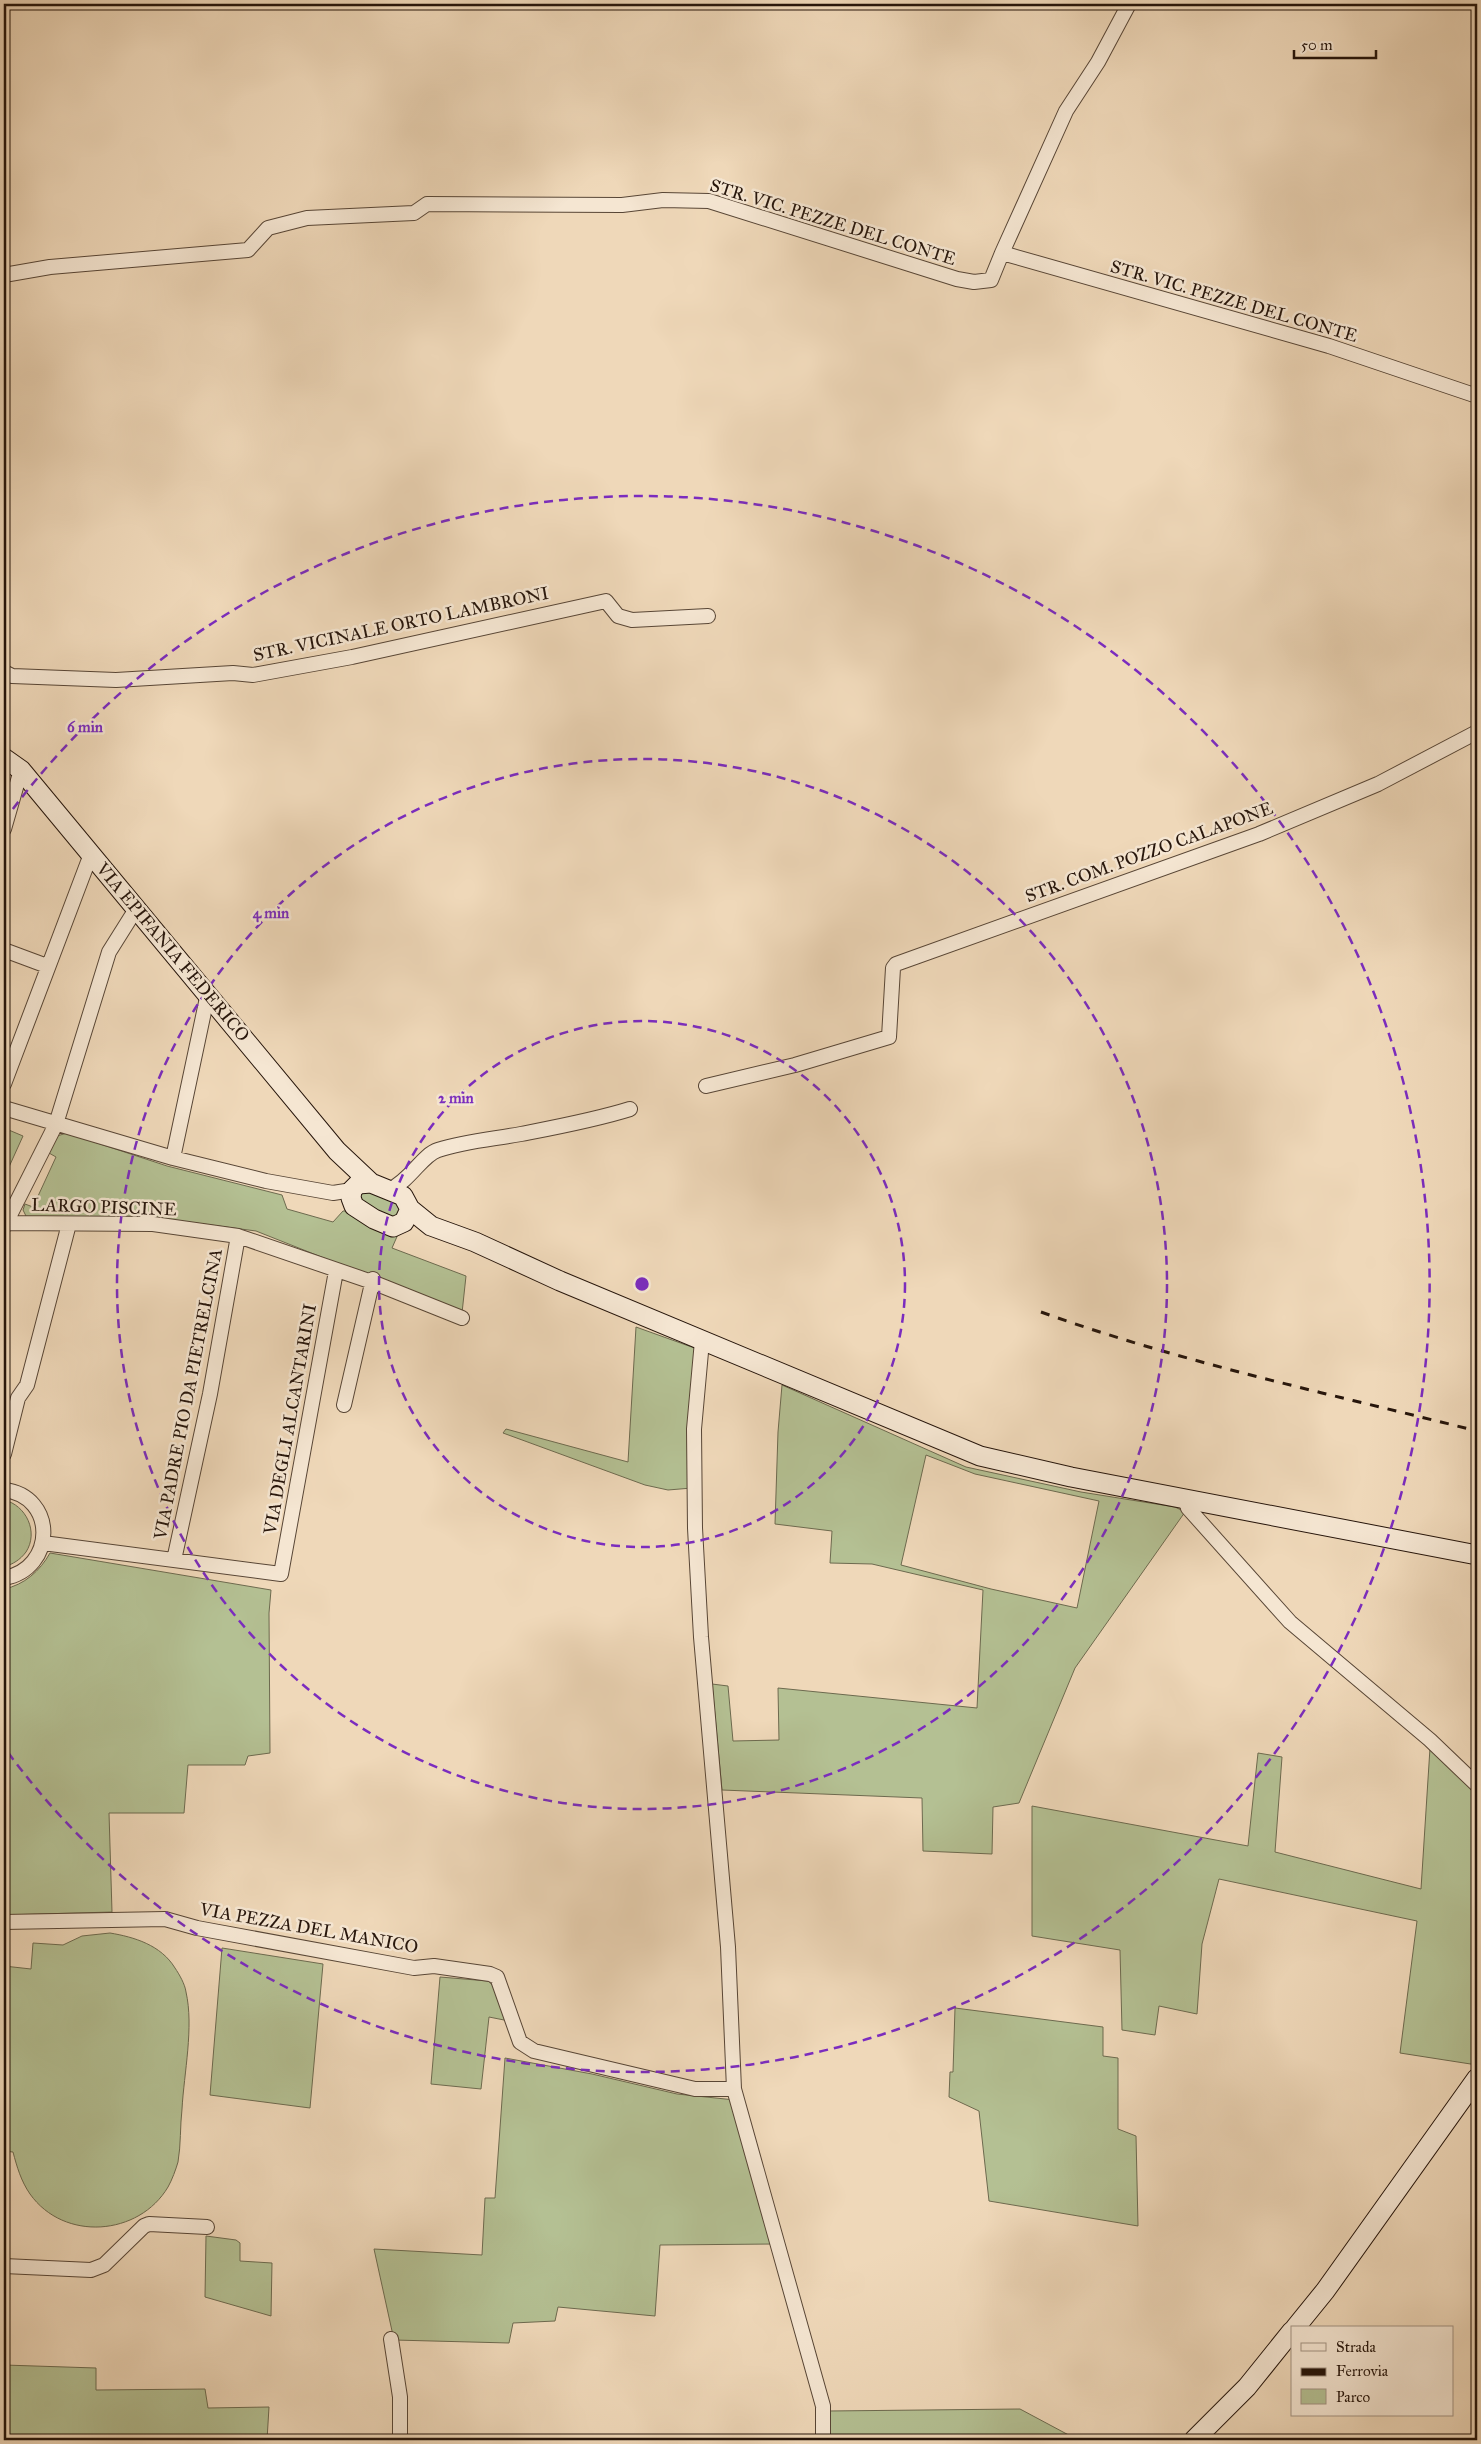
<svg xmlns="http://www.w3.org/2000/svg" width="1481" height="2444" font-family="'IM FELL Great Primer',serif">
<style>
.green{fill:#b4c093;stroke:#6d6a4f;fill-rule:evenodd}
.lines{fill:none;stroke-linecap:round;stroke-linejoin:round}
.minor-casing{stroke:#584636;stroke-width:16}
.secondary-casing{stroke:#26150b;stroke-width:21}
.minor{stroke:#f5e6d2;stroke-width:14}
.secondary{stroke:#f5e6d2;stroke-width:19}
.rail{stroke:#26150b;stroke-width:3;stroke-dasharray:9 9;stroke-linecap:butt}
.ring{fill:none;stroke:#7b2cbf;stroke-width:2.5;stroke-dasharray:9 6}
.labels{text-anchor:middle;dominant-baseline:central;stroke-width:5;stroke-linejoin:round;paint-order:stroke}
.street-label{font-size:18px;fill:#26150b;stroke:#f5e6d2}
.centre{fill:#7b2cbf;stroke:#f5e6d2;stroke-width:2.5}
.ring-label{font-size:15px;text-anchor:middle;font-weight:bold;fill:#7b2cbf;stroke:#f5e6d2;stroke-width:5;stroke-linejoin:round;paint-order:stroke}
</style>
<rect width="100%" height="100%" fill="#efd8b9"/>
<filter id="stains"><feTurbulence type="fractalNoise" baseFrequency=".004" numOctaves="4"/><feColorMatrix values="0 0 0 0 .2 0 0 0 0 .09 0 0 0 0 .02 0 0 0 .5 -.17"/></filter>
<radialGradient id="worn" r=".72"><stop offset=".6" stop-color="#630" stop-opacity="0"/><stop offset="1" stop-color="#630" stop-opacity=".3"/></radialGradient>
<path class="green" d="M4 1128 23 1136 4 1178Z
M67 1133 167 1166 282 1195 287 1209 333 1222 343 1211H345L381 1231 399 1232 392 1248 466 1276 462 1313 256 1231 143 1216 27 1218 23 1210 25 1204 33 1207 56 1157 49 1153 57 1136Z
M359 1189 401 1201 404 1212 388 1220 356 1197Z
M636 1327 700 1350 692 1488 668 1490 645 1485 503 1433 506 1429 628 1462Z
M782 1385 966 1467 1081 1492 1175 1507 1185 1512 1075 1668 1019 1803 993 1807 992 1854 923 1851 922 1798 722 1790 712 1684 728 1686 733 1741 779 1740 778 1688 977 1708 983 1590 872 1564 830 1563 832 1531 775 1524 778 1432ZM926 1455 975 1474 1099 1501 1077 1608 991 1589 901 1565Z
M4 1500C26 1505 39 1532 26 1552 20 1560 13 1564 4 1567Z
M50 1553 271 1590 269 1613 270 1753 248 1756 245 1765H188L184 1813H109L112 1912 4 1915V1589C24 1585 40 1571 50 1553Z
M1430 1748 1477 1792V2065L1400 2053 1417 1921 1219 1879 1202 1944 1197 2014 1159 2006 1155 2035 1122 2030 1120 1950 1032 1936V1806L1248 1846 1258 1753 1282 1757 1275 1852 1421 1889Z
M110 1933C134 1937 161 1945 175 1968 179 1974 185 1984 186 1992 194 2027 184 2073 182 2109 180 2126 181 2145 178 2162 176 2169 172 2180 168 2187 139 2236 64 2242 30 2194 21 2181 17 2167 13 2152L4 2151V1966L31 1969 33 1943 63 1945 82 1936Z
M222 1948 323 1964 310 2108 210 2095Z
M440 1977 488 1981 498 1990 509 2021 489 2017 481 2089 431 2084Z
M955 2008 1103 2027V2056L1118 2058V2129L1136 2136 1138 2226 989 2201 979 2111 949 2097 950 2072H953Z
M505 2058 592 2074 677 2094 735 2100 775 2244 660 2245 655 2316 558 2307 555 2321 513 2323 509 2343 394 2340 374 2249 482 2255 485 2198H495Z
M206 2236 236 2240 240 2243V2261L272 2263 271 2316 205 2297Z
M4 2365 96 2368V2390L205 2389 208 2408 269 2407 267 2440H4Z
M1020 2409 1078 2440H829L828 2411Z"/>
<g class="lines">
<defs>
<path id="minor" d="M1002 253 1066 111 1098 62 1129 4
M4 275 50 267 248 250 268 228 307 218 414 213 427 204 622 205 663 200 709 201 957 279 974 282 991 280 1002 253 1329 346 1477 396
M4 672 12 676 116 680 233 673 253 675 352 657 606 601 618 616 632 620 708 616
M4 829 21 770
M4 950 47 966
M4 1084 91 854
M706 1086 795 1065 889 1037 893 968 896 964 1259 834 1378 784 1477 732
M4 1108 173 1158 266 1181 333 1193 352 1190
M173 1158 208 993
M389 1190C411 1180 422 1155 438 1150 465 1141 494 1139 521 1134 557 1127 595 1120 630 1109
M6 1223 153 1224 238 1236 372 1282 462 1318
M4 1227 56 1124 109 952 136 909
M702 1341 694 1429 695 1528 701 1637 728 1947 734 2089 823 2406V2440
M344 1405 373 1279
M4 1454 18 1398 27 1385 69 1224
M4 1490C57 1496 56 1569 4 1578
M1185 1499 1188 1508 1290 1622 1430 1740 1477 1785
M43 1543 281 1574 336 1271
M174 1560 210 1394 238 1236
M4 1922 165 1919 197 1928 414 1968 434 1966 490 1974 497 1977 520 2042 534 2051 695 2089H734
M4 2266 91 2270 104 2265 144 2226 149 2224 207 2227
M391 2339 400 2397V2440"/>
<path id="secondary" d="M4 758 21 770 337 1151 371 1183
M371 1183 403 1196 410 1209 404 1222 393 1227 374 1219 354 1206 351 1198 352 1190 358 1184Z
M410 1209 431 1226 475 1242 560 1281 980 1456 1071 1477 1477 1555
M1295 2328 1325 2291 1477 2078
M1194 2440 1247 2387 1292 2331"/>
</defs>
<use href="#minor" class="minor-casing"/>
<use href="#secondary" class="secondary-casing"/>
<use href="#minor" class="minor"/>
<use href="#secondary" class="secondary"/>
<path class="rail" d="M1041 1312C1183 1363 1331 1394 1477 1431"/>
</g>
<g class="ring">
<circle cx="642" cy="1284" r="263"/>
<circle cx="642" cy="1284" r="525"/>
<path d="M4 821A788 788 0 1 1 4 1747"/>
</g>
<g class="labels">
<g class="street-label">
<text transform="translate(833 222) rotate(17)">STR. VIC. PEZZE DEL CONTE</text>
<text transform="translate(1234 301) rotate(16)">STR. VIC. PEZZE DEL CONTE</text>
<text transform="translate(401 624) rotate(-12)">STR. VICINALE ORTO LAMBRONI</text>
<text transform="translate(1149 852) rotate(-20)">STR. COM. POZZO CALAPONE</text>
<text transform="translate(173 952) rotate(50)">VIA EPIFANIA FEDERICO</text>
<text transform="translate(104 1207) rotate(2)">LARGO PISCINE</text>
<text transform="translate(188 1394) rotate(-79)">VIA PADRE PIO DA PIETRELCINA</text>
<text transform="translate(290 1419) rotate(-80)">VIA DEGLI ALCANTARINI</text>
<text transform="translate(309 1928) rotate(10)">VIA PEZZA DEL MANICO</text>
</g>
</g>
<circle cx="642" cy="1284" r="8" class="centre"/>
<g class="ring-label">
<text x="85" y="732">6 min</text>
<text x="271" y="918">4 min</text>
<text x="456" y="1103">2 min</text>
</g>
<rect width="1481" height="2444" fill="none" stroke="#efd8b9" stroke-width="20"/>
<rect x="5" y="5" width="1471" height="2434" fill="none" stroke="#26150b" stroke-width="2.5"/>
<rect x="10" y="10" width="1461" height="2424" fill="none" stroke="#26150b"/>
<rect x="1291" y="2326" width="162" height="90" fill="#f5e6d2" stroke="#a29282"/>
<rect x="1301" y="2343" width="25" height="8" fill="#f5e6d2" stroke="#a29282"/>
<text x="1336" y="2352" font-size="15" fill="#26150b">Strada</text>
<rect x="1301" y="2368" width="25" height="8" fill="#26150b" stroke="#a29282"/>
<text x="1336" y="2376" font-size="15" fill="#26150b">Ferrovia</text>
<rect x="1301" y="2389" width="25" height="15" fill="#b4c093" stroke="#a29282"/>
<text x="1336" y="2402" font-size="15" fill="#26150b">Parco</text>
<path d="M1294 50v8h82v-8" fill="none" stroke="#26150b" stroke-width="2.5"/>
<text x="1301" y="50" font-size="15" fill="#26150b" stroke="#f5e6d2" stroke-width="4" paint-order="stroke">50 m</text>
<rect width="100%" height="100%" filter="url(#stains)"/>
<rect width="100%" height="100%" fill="url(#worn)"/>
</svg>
